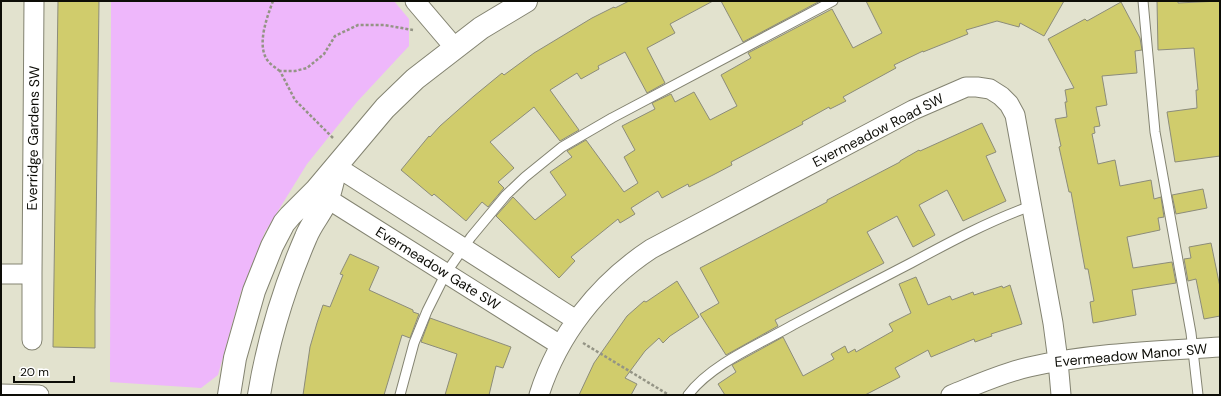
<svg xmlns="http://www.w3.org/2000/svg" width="1221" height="396" font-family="'DM Sans',sans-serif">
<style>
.green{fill:#eeb7fb}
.building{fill:#d0cc6c;stroke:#8c8c7a}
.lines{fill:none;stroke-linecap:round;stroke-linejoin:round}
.lane-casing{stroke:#838371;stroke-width:11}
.street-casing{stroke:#838371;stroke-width:21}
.secondary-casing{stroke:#838371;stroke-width:24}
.path{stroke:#949485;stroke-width:2.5;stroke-dasharray:3 2;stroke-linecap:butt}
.lane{stroke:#fff;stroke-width:9}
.street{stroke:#fff;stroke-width:19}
.secondary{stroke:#fff;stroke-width:22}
.labels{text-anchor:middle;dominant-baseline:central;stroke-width:4;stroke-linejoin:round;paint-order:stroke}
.street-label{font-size:14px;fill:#0d0d07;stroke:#fff}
</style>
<rect width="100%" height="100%" fill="#e2e2ce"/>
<path class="green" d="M111 1H394L409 19V46L356 103 307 164 265 232 241 292 218 375 201 388 110 382Z"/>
<path class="building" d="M58 1H99L95 310V348L53 347Z
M629 1H713L670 24 675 33 647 48 665 83 647 93 625 52 598 66 599 69 581 79 577 73 550 90 579 130 560 141 534 107 490 142 514 168 498 182 504 188 488 207 482 202 466 221 434 194 432 196 401 170 429 136 430 137 440 126 474 96 502 73 504 75 534 53 592 18 614 7 615 8Z
M721 1H820L743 42Z
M866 1H1064L1044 36 1020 23 1019 27 997 21 966 30 968 34 923 52V51L894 65 896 68 843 97 846 101 830 109 829 107 802 122 803 124 731 162 732 165 713 175 689 187 688 184 662 198 658 191 631 208 635 214 620 223 618 219 571 257 575 261 559 278 496 216 513 197 535 220 566 195 550 172 572 157 567 151 586 140 624 192 638 183 624 157 635 150 622 126 655 109 652 103 671 94 675 102 694 92 710 120 737 106 721 75 751 58 748 53 832 9 853 48 882 33Z
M1157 1H1178V3L1220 1V156L1175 162 1167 112 1197 108 1196 90H1198L1194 48 1158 50Z
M1121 2 1140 38 1142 50 1135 51 1137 73 1102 76 1107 105 1096 107 1100 126 1094 127 1095 133 1092 134 1098 164 1115 160 1120 186 1151 180 1154 199 1161 197 1164 217 1158 218 1160 230 1127 237 1133 268 1172 262 1176 283 1132 290 1136 315 1093 323 1090 302 1094 301 1088 269H1085L1071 192H1069L1059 147 1061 146 1055 119 1067 117 1065 102H1067L1065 90 1074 88 1048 39 1085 19 1087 21Z
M982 123 996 152 986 156 1006 201 963 221 947 190 919 205 935 235 913 247 897 216 867 232 884 263 775 320 778 326 726 355 700 314 719 303 700 268 827 202V200L900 162V161L919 150 920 151Z
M1203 189 1207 208 1176 214 1172 195Z
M1211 243 1220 287V316L1204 319 1196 279 1188 281 1184 259 1191 258 1189 247Z
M350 254 379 267 369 290 413 310V312L419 314 410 338 402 335 384 395H303L310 347 317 323 323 305 330 307 343 275 340 274Z
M916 277 928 305 950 296 952 300 973 292 974 295 1002 286 1003 288 1010 285 1022 324 991 334 992 336 975 342 974 339 931 357 928 350 895 368 900 377 865 395H725L718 384 736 372 732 365 783 337 803 376 834 359 831 354 845 346 848 353 855 349 856 352 893 331 889 324 911 313 899 284Z
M677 281 699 317 670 336 663 343 659 338 645 351 625 378 637 384 631 395H579L594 363 627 316 644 301 646 302Z
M430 318 511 347 503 368 496 366 489 395H445L457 354 421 342Z"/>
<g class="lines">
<defs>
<path id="lane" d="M1143 1 1155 132 1191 333 1198 395
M400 395 414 343 427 311 446 273 471 237 506 195 525 177 562 147 612 118 833 1
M688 395C711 364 760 344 793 325 832 304 872 283 911 263 950 242 989 221 1031 206"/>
<path id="street" d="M415 1 455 48
M337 167 576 320
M316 190 328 199 560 345
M1 274H32L34 1
M32 340V274
M1 394 39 395
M539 395C558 335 598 284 651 249L913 110 966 87H977L990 89 1001 96 1009 104 1015 115 1053 323 1058 361 1061 395
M951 395C976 385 1002 373 1029 367 1091 353 1156 351 1220 347"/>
<path id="secondary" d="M229 395 235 358 254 291 272 246 284 223 290 216 316 190 385 108 415 79 481 28 526 1
M259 395C268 340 284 288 306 237 311 224 321 213 327 200 331 192 332 182 335 174"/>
</defs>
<use href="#lane" class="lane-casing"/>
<use href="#street" class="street-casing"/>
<use href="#secondary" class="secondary-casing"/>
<path class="path" d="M273 1C267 17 256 46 268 61 271 65 276 68 280 71
M333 138 295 100 280 71H295L307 68 324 54 335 36 358 25H384L413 30
M583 343 669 395"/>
<use href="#lane" class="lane"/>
<use href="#street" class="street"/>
<use href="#secondary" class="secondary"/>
</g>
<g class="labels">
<g class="street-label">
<text transform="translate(878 130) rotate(-27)">Evermeadow Road SW</text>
<text transform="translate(33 138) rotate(-89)">Everridge Gardens SW</text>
<text transform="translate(438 268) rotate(32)">Evermeadow Gate SW</text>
<text transform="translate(1131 355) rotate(-5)">Evermeadow Manor SW</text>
</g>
</g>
<rect width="1221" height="396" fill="none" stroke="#0d0d07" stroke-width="4"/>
<path d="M14 376v6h60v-6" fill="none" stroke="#0d0d07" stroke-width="2"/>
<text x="20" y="376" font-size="12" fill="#0d0d07" stroke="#ffffff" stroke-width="3" paint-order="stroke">20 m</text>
</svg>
